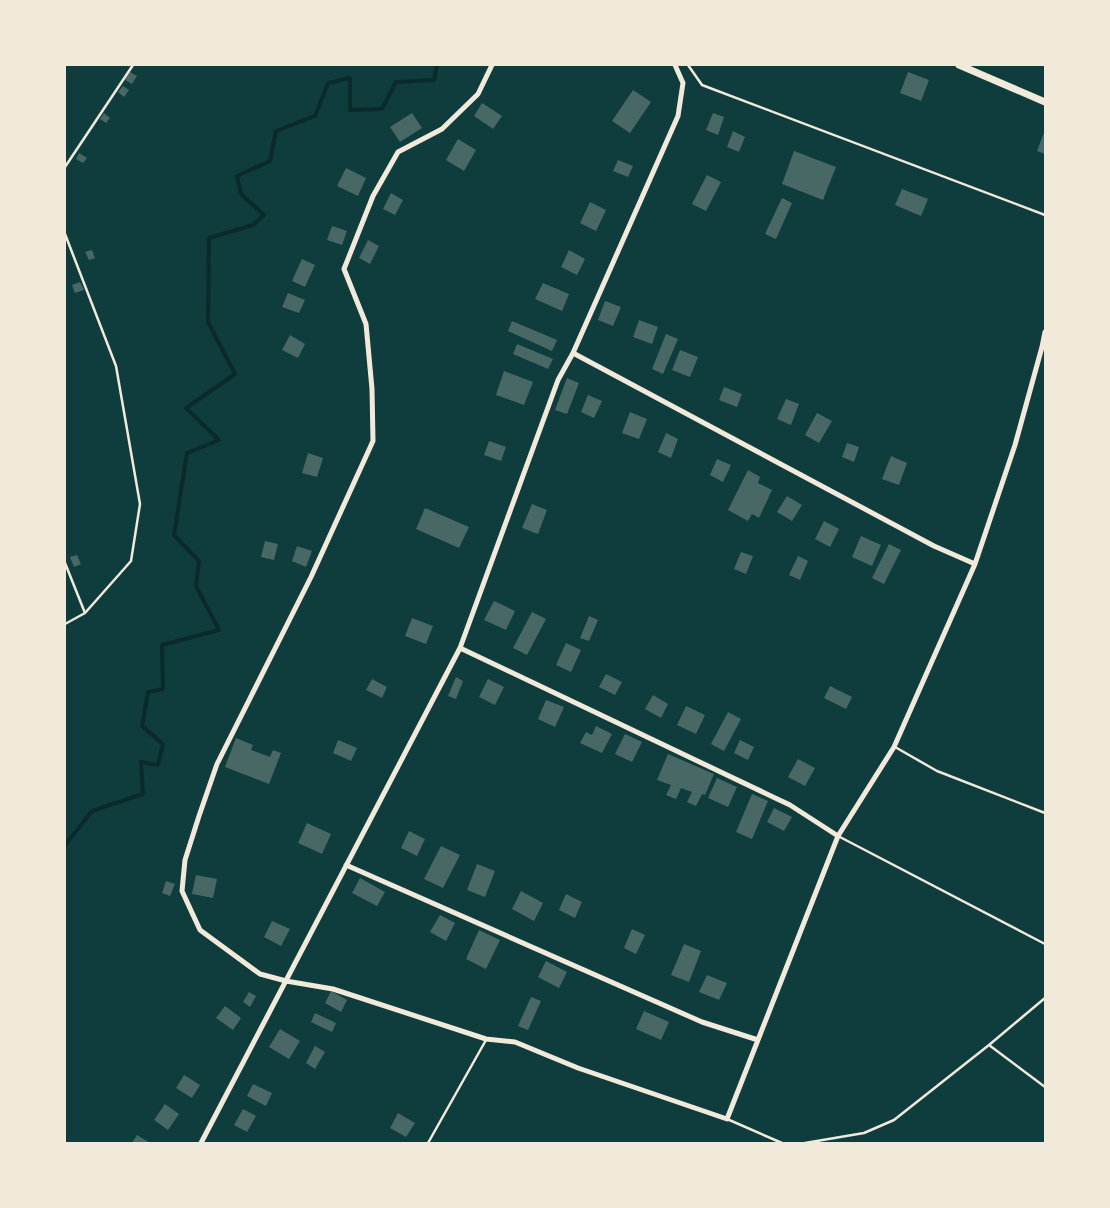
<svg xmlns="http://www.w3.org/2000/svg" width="1110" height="1208" font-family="'Roboto Condensed',sans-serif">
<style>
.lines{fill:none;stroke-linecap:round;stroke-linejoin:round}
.stream{stroke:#0a2a2b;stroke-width:4}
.building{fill:#486865}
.service{stroke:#f1e9da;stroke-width:2.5}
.minor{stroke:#f1e9da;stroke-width:5}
.tertiary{stroke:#f1e9da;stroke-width:7}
</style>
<rect width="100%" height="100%" fill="#0f3d3e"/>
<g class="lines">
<path class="stream" d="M65 845 92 811 143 794 141 762 158 765 163 744 142 726 148 692 163 689 162 645 219 630 196 586 199 561 174 535 187 453 219 440 186 408 235 374 208 322 209 238 253 225 264 215 241 194 237 176 270 161 276 131 315 116 328 83 350 78V110L382 109 396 82 434 80 437 65"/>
</g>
<path class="building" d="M130 72 137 76 132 84 125 80Z
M908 72 929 80 921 101 900 93Z
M123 86 129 90 124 97 118 92Z
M633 90 651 102 630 133 612 121Z
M482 103 502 116 493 129 474 116Z
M104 113 110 118 106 123 100 119Z
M412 113 422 128 400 142 390 127Z
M713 113 724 117 718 135 706 130Z
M1045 130V154L1037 151Z
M733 131 745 137 739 152 727 147Z
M458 139 476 150 464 171 446 160Z
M794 151 836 167 823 200 782 184Z
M79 153 87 158 83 163 76 159Z
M618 160 633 166 628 177 613 171Z
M346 168 366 178 358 196 337 186Z
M707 175 721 182 706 211 692 204Z
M902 189 928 199 921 216 895 205Z
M391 193 403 200 395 215 383 209Z
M782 198 792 203 776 239 765 234Z
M590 202 606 210 596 231 580 223Z
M332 226 347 231 342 245 327 240Z
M368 240 379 246 370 264 359 258Z
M92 250 95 258 89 260 85 252Z
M569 250 585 259 577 275 561 267Z
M302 259 315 265 305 287 292 281Z
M80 282 84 290 75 293 72 285Z
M543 283 569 294 562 311 535 299Z
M288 293 305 300 299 313 282 307Z
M605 301 621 307 613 326 598 320Z
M639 320 658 327 652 344 633 337Z
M512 321 557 340 552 351 508 331Z
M666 334 678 339 663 374 652 369Z
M290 335 305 344 298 358 282 350Z
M517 344 553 359 548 369 513 354Z
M680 350 698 357 690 377 672 370Z
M504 371 533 382 524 405 496 395Z
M567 378 579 383 567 414 555 410Z
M724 387 742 394 737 407 719 400Z
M588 395 602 401 594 418 581 412Z
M786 399 799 404 791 425 777 419Z
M630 412 647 419 639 439 622 433Z
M817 413 832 421 819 443 805 435Z
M666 433 678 439 671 458 658 452Z
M489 441 506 447 501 461 484 455Z
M847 443 859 447 854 462 842 457Z
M308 453 323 458 317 477 302 473Z
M891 456 907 463 899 485 882 479Z
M717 459 731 465 723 482 710 475Z
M748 470 760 477 758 483 772 490 759 518 752 514 748 521 728 510Z
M787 496 802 505 792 521 777 512Z
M532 504 547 510 538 534 522 528Z
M425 508 469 527 459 548 416 529Z
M824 521 839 529 830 547 815 539Z
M861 536 881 545 872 566 852 557Z
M265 541 278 544 274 560 261 557Z
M889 544 901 550 884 584 872 578Z
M297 546 312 551 306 567 292 561Z
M741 552 753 556 746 574 734 569Z
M77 555 81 564 74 567 70 557Z
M798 556 808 561 800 580 789 575Z
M494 601 515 611 506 630 484 620Z
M532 612 546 619 527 655 513 648Z
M589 616 598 620 589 641 580 638Z
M412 618 433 626 426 644 405 636Z
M566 643 581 650 571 672 556 665Z
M606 674 622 682 615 695 599 687Z
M456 677 463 681 456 699 448 696Z
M372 679 387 687 382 698 366 690Z
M488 679 504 687 495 705 479 697Z
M830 686 852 697 846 709 824 698Z
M653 695 668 704 661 718 645 709Z
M546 700 564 707 555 727 538 719Z
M686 706 705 715 696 734 677 725Z
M728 712 741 719 724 751 711 744Z
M596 726 612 734 602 753 580 743 586 732 592 735Z
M625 734 642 742 632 762 615 754Z
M236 738 253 745 251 750 270 757 273 750 281 753 269 784 225 767Z
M338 740 357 748 351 761 333 753Z
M740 740 754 747 748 760 734 753Z
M668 754 714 774 705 795 702 794 696 806 687 802 692 792 681 788 676 799 666 795 671 785 657 780Z
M798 759 815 768 805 786 788 777Z
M717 778 737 787 728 807 708 798Z
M752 794 768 801 752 839 736 832Z
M774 808 792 817 784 831 767 822Z
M307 823 331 834 322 854 298 843Z
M409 831 425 839 417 856 401 848Z
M441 846 460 855 443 888 424 879Z
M477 864 495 871 485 897 467 890Z
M196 875 217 879 213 898 192 894Z
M360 878 385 892 377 906 352 893Z
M166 881 175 884 170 896 162 893Z
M521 891 543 903 534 921 512 909Z
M566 894 582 902 575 918 559 910Z
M440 915 455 923 446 941 430 932Z
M272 921 290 929 281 946 264 937Z
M632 929 645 935 636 954 624 948Z
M479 930 500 940 486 969 466 959Z
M684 944 701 951 689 982 671 975Z
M546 961 567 972 559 988 538 977Z
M707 975 727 983 719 1000 699 992Z
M331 991 347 1000 341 1012 325 1003Z
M249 992 256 996 250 1007 243 1002Z
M531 997 541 1001 528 1030 518 1026Z
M225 1006 241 1018 233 1030 216 1018Z
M644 1011 669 1022 661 1040 636 1029Z
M315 1013 336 1023 332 1032 311 1022Z
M280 1029 300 1041 289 1059 269 1047Z
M315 1046 325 1052 315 1069 306 1063Z
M184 1075 200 1085 192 1098 176 1088Z
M253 1084 272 1093 266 1106 247 1096Z
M165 1104 179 1114 168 1130 154 1120Z
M243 1109 256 1116 247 1132 234 1125Z
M398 1113 415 1123 406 1137 390 1128Z
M137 1135 150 1143H132Z"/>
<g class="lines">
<path class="service" d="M688 65 702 85 1045 215
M65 167 133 65
M65 234 116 366 140 504 131 561 85 613
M65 563 85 613 65 624
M895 747 937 771 1045 813
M838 836 1045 944
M989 1045 1045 1087
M727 1119 782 1143
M428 1143 486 1040
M805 1143 864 1133 894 1120 989 1045 1045 998"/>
<path class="minor" d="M492 65 478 94 442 129 398 152 373 196 344 269 366 324 372 389 373 441 311 577 217 764 199 816 185 860 182 891 200 930 260 974 286 981 333 989 486 1039 515 1042 578 1068 727 1119 838 836 894 747 975 564 1015 445 1042 347 1045 332
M573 353 934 546 975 564
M460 648 790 805 838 836
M346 865 702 1022 758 1040
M201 1143 460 648 558 380 573 353 678 116 683 83 675 65"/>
<path class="tertiary" d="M959 65 1045 102"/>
</g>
<rect width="1110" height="1208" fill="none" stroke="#f1e9da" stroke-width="132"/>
</svg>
